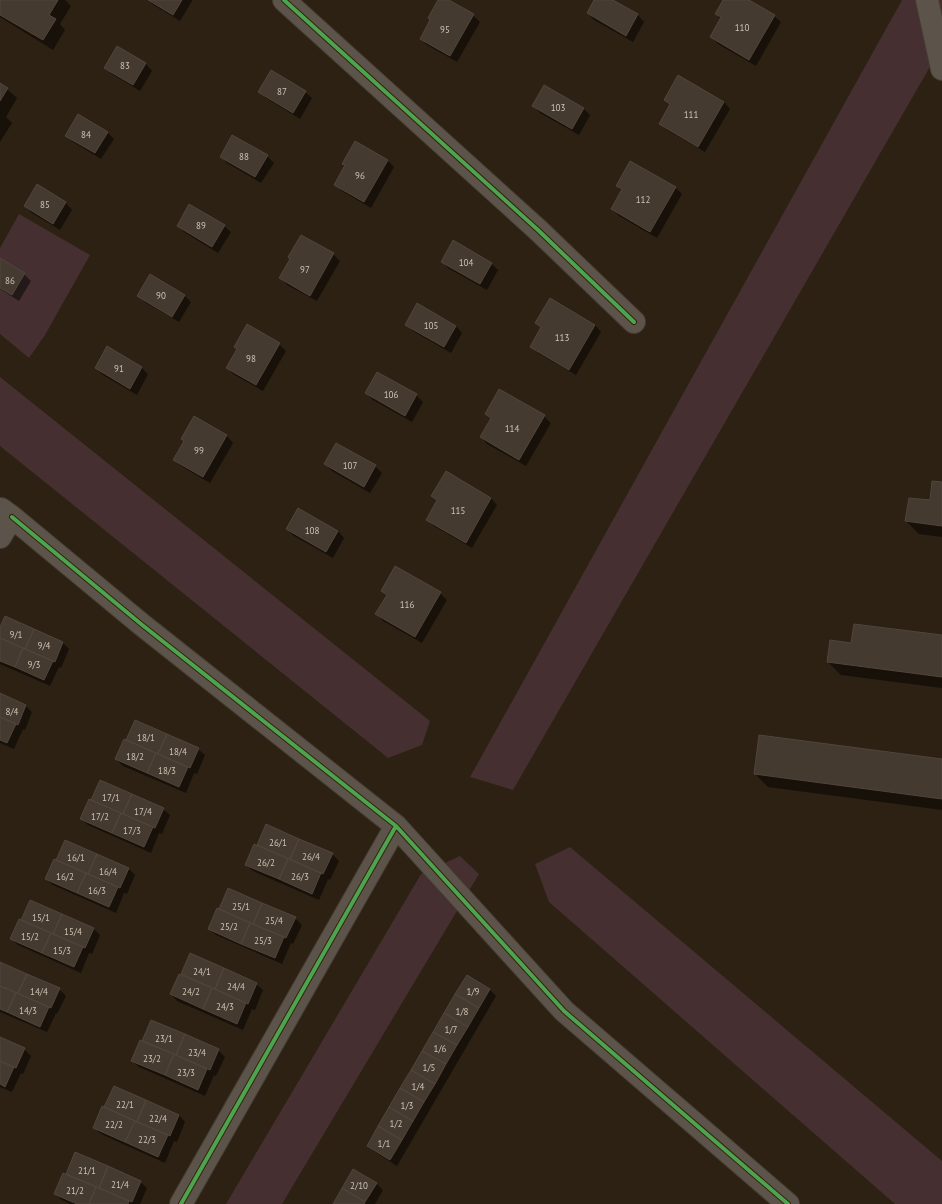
<svg xmlns="http://www.w3.org/2000/svg" width="942" height="1204" font-family="'PT Sans',sans-serif">
<style>
.green{fill:#452f30}
.shadow{fill:#0007}
.building{fill:#453a30;stroke:#51453d}
.lines{fill:none;stroke-linecap:round;stroke-linejoin:round}
.street-casing{stroke:#463d32;stroke-width:24}
.street{stroke:#5c544a;stroke-width:22}
.cycleway-casing{stroke:#362307;stroke-width:6}
.cycleway{stroke:#4ca352;stroke-width:4}
.labels{text-anchor:middle;dominant-baseline:central;stroke-width:4;stroke-linejoin:round;paint-order:stroke}
.number-label{font-size:9px;fill:#cfc3b5}
</style>
<rect width="100%" height="100%" fill="#2c2112"/>
<path class="green" d="M902 0H942V46L513 790 470 777Z
M19 214 90 255 45 335 29 358 0 334V288L12 295 25 273 0 258V248Z
M0 377 430 721 422 745 388 758 0 446Z
M570 847 942 1161V1204H895L549 902 535 864Z
M460 856 479 874 282 1204H226L421 874Z"/>
<path class="shadow" d="M0 0H65L71 6 60 24 65 30 53 50 0 17Z
M148 0H192V1L180 21 152 4Z
M439 0H447L473 15 480 22 457 62 427 45 421 39 431 20Z
M595 0H611L638 15 644 22 633 42 594 20 588 13Z
M724 0H747L774 16 781 22 756 66 718 44 711 37 721 19 716 14Z
M117 47 146 64 152 71 140 91 112 74 105 67Z
M0 84 7 89 17 98 6 117 12 123 0 142Z
M259 92H305L312 98 300 119 266 98Z
M665 100 724 102 730 109 705 152 667 130 660 124 670 105Z
M534 106 584 109 590 115 579 135 540 113Z
M107 132 114 139 101 159 73 142 66 136Z
M221 156H267L274 163 261 183 227 163Z
M388 161 394 167 371 208 342 191 335 184 346 166 343 164Z
M631 162 676 188 682 194 657 238 619 216 612 209 622 191 617 186Z
M37 186 66 203 72 210 60 230 32 213 25 206Z
M178 226H224L231 232 218 253 184 232Z
M453 242 492 264 498 270 487 290 448 268 442 261Z
M333 254 340 261 317 301 287 285 281 278 291 260Z
M0 259 24 274 31 281 19 301 0 289Z
M184 295 191 302 179 322 145 302 139 296Z
M536 323 595 325 601 332 576 375 538 353 531 346 542 328Z
M406 324 456 326 462 333 451 353 413 331Z
M279 344 286 351 263 391 233 374 227 368 237 349Z
M108 348 142 368 148 374 137 395 103 375 96 368Z
M378 373 416 395 423 402 412 422 373 400 366 393Z
M499 390 544 416 551 423 526 466 487 444 481 437 491 419 486 414Z
M194 417 227 436 233 443 210 483 181 466 174 460 185 441Z
M325 464 375 466 382 473 370 493 332 471Z
M942 483V537L919 534 906 521 931 502Z
M432 496 491 498 497 505 472 548 434 526 427 520 438 501Z
M287 529 338 531 344 538 333 558 294 536Z
M382 591 440 593 447 600 422 643 383 621 377 614 387 596Z
M5 618 63 643 69 649 61 668 59 667 50 686 0 664V629Z
M942 636V688L841 675 828 662 852 644Z
M0 694 26 706 32 712 25 730 23 729 14 749 0 743Z
M135 721 198 749 205 755 197 774 194 773 186 793 123 766 116 759 126 741Z
M942 760V810L768 787 755 774Z
M89 800 163 809 170 815 162 834 159 833 151 853 88 825 81 819Z
M266 825 332 854 339 861 330 880 328 879 319 900 253 871 246 865 257 846Z
M65 841 128 868 135 875 127 894 124 893 116 913 53 885 46 879 56 861Z
M218 909 295 918 302 925 293 944 291 943 282 964 216 935 209 929Z
M93 928 100 935 92 954 89 953 81 973 18 945 11 939Z
M191 955 256 984 263 990 255 1010 252 1009 243 1030 177 1001 171 994 182 976Z
M0 963 59 989 66 996 57 1014 56 1013 47 1032 0 1012Z
M489 989 496 996 397 1166 375 1152 368 1146Z
M0 1039 24 1049 31 1056 23 1074 21 1073 12 1092 0 1087Z
M218 1050 225 1057 216 1076 214 1075 205 1096 139 1067 132 1061Z
M179 1115 185 1122 177 1142 174 1141 165 1163 101 1134 94 1128Z
M76 1153 140 1182 147 1188 140 1204H70L62 1200 55 1194 66 1175Z
M376 1183 383 1190 375 1204H334Z"/>
<path class="building" d="M0 0H58L49 15 56 19 43 40 0 15Z
M148 0H182L173 15Z
M438 0H449L474 14 450 56 420 39 430 20 428 18Z
M594 0H613L638 14 626 36 587 13Z
M723 0H749L775 15 749 60 710 37 721 17 715 14Z
M117 46 146 63 133 85 104 68Z
M271 70 306 91 293 113 258 92Z
M678 75 724 102 698 147 659 124 670 104 664 100Z
M0 83 8 88 0 101Z
M544 85 584 108 572 129 532 106Z
M78 114 108 132 95 153 65 136Z
M232 135 268 155 255 177 220 157Z
M355 141 388 160 364 202 334 185 345 165 342 164Z
M630 161 676 187 650 232 611 209 622 189 616 186Z
M37 184 66 202 53 224 24 206Z
M189 204 225 225 212 247 177 226Z
M301 235 334 253 310 296 279 278 290 259 288 257Z
M453 240 492 263 480 284 441 262Z
M0 258 25 273 12 295 0 288Z
M150 274 185 295 172 317 137 296Z
M550 298 595 325 569 370 530 347 541 327 535 323Z
M417 303 456 326 444 347 405 325Z
M247 324 280 343 256 385 226 368 237 349 234 347Z
M107 346 142 367 130 389 95 368Z
M377 372 417 394 405 416 365 393Z
M499 389 545 415 519 460 480 437 491 418 485 414Z
M194 416 227 435 203 477 173 460 184 441 181 439Z
M336 443 376 465 364 487 324 464Z
M446 471 491 498 466 543 426 520 437 500 431 496Z
M932 481 942 482V526L905 521 909 498 930 500Z
M298 508 338 531 326 552 286 529Z
M395 566 441 592 415 637 375 614 387 595 381 591Z
M5 616 34 629 25 649 0 638V627Z
M854 624 942 635V677L827 662 830 640 851 643Z
M34 629 63 642 55 662 25 649Z
M0 638 23 648 15 667 0 661Z
M23 648 53 661 44 680 15 667Z
M0 693 26 705 18 725 0 717Z
M0 717 16 724 7 743 0 740Z
M135 720 167 734 158 754 126 740Z
M167 734 199 748 190 768 158 754Z
M759 735 942 759V799L754 774Z
M124 739 156 753 147 773 115 759Z
M156 753 188 767 179 787 147 773Z
M100 780 132 794 123 814 91 800Z
M132 794 164 808 155 828 123 814Z
M89 799 121 813 112 833 80 819Z
M121 813 153 827 144 847 112 833Z
M266 824 299 839 290 859 257 845Z
M299 839 333 853 323 874 290 859Z
M65 840 97 854 88 874 56 860Z
M254 844 288 859 279 879 245 865Z
M97 854 129 868 120 888 88 874Z
M54 859 86 873 77 893 45 879Z
M288 859 321 873 312 894 279 879Z
M86 873 118 887 109 907 77 893Z
M228 888 262 903 253 924 219 909Z
M30 900 62 914 53 934 21 920Z
M262 903 296 917 286 938 253 924Z
M217 908 250 923 241 944 208 929Z
M62 914 94 928 85 948 53 934Z
M19 919 51 933 42 953 10 939Z
M250 923 284 937 275 958 241 944Z
M51 933 83 947 74 967 42 953Z
M190 953 224 968 215 989 181 974Z
M0 962 27 974 18 993 0 986Z
M224 968 257 983 248 1004 215 989Z
M27 974 60 988 51 1008 18 993Z
M179 974 212 988 203 1009 170 994Z
M467 975 490 989 479 1008 455 994Z
M0 986 16 993 7 1012 0 1009Z
M212 988 246 1003 237 1024 203 1009Z
M16 993 49 1007 40 1027 7 1012Z
M455 994 479 1008 468 1027 444 1013Z
M444 1013 468 1027 457 1045 433 1032Z
M151 1020 185 1034 176 1055 142 1041Z
M433 1032 457 1045 446 1064 422 1051Z
M185 1034 219 1049 210 1070 176 1055Z
M0 1037 25 1048 16 1068 0 1061Z
M140 1040 174 1054 165 1075 131 1061Z
M422 1051 446 1064 435 1084 411 1070Z
M174 1054 207 1069 198 1090 165 1075Z
M0 1061 14 1067 5 1087 0 1084Z
M411 1070 435 1084 424 1102 400 1088Z
M114 1086 146 1100 137 1122 104 1107Z
M400 1088 424 1102 413 1121 389 1107Z
M146 1100 179 1115 170 1136 137 1122Z
M102 1106 135 1121 125 1142 93 1128Z
M389 1107 413 1121 402 1140 378 1126Z
M135 1121 168 1135 158 1157 125 1142Z
M378 1126 402 1140 390 1160 367 1146Z
M75 1152 108 1166 99 1188 66 1174Z
M108 1166 141 1181 132 1202 99 1188Z
M353 1169 377 1183 365 1202 342 1188Z
M63 1173 96 1187 89 1204H77L54 1194Z
M96 1187 129 1201 128 1204H89Z
M342 1188 365 1202 364 1204H333Z"/>
<g class="lines">
<defs>
<path id="street" d="M284 0 538 230 634 322
M927 0 942 69
M12 517 141 624 396 826 564 1011 788 1204
M0 537 12 517 1 509
M181 1204 396 826"/>
</defs>
<use href="#street" class="street-casing"/>
<use href="#street" class="street"/>
<defs>
<path id="cycleway" d="M284 0 538 230 634 322
M12 517 141 624 396 826 564 1011 788 1204
M181 1204 396 826"/>
</defs>
<use href="#cycleway" class="cycleway-casing"/>
<use href="#cycleway" class="cycleway"/>
</g>
<g class="labels">
<g class="number-label">
<text x="742" y="27">110</text>
<text x="445" y="29">95</text>
<text x="125" y="65">83</text>
<text x="282" y="91">87</text>
<text x="558" y="107">103</text>
<text x="691" y="114">111</text>
<text x="86" y="134">84</text>
<text x="244" y="156">88</text>
<text x="360" y="175">96</text>
<text x="643" y="199">112</text>
<text x="45" y="204">85</text>
<text x="201" y="225">89</text>
<text x="466" y="262">104</text>
<text x="305" y="269">97</text>
<text x="10" y="280">86</text>
<text x="161" y="295">90</text>
<text x="431" y="325">105</text>
<text x="562" y="337">113</text>
<text x="251" y="358">98</text>
<text x="119" y="368">91</text>
<text x="391" y="394">106</text>
<text x="512" y="428">114</text>
<text x="199" y="450">99</text>
<text x="350" y="465">107</text>
<text x="458" y="510">115</text>
<text x="312" y="530">108</text>
<text x="407" y="604">116</text>
<text x="16" y="634">9/1</text>
<text x="44" y="645">9/4</text>
<text x="34" y="664">9/3</text>
<text x="12" y="711">8/4</text>
<text x="146" y="737">18/1</text>
<text x="178" y="751">18/4</text>
<text x="135" y="756">18/2</text>
<text x="167" y="770">18/3</text>
<text x="111" y="797">17/1</text>
<text x="143" y="811">17/4</text>
<text x="100" y="816">17/2</text>
<text x="132" y="830">17/3</text>
<text x="278" y="842">26/1</text>
<text x="311" y="856">26/4</text>
<text x="76" y="857">16/1</text>
<text x="266" y="862">26/2</text>
<text x="108" y="871">16/4</text>
<text x="65" y="876">16/2</text>
<text x="300" y="876">26/3</text>
<text x="97" y="890">16/3</text>
<text x="241" y="906">25/1</text>
<text x="41" y="917">15/1</text>
<text x="274" y="920">25/4</text>
<text x="229" y="926">25/2</text>
<text x="73" y="931">15/4</text>
<text x="30" y="936">15/2</text>
<text x="263" y="940">25/3</text>
<text x="62" y="950">15/3</text>
<text x="202" y="971">24/1</text>
<text x="236" y="986">24/4</text>
<text x="39" y="991">14/4</text>
<text x="191" y="991">24/2</text>
<text x="473" y="991">1/9</text>
<text x="225" y="1006">24/3</text>
<text x="28" y="1010">14/3</text>
<text x="462" y="1011">1/8</text>
<text x="451" y="1029">1/7</text>
<text x="164" y="1038">23/1</text>
<text x="440" y="1048">1/6</text>
<text x="197" y="1052">23/4</text>
<text x="152" y="1058">23/2</text>
<text x="429" y="1067">1/5</text>
<text x="186" y="1072">23/3</text>
<text x="418" y="1086">1/4</text>
<text x="125" y="1104">22/1</text>
<text x="407" y="1105">1/3</text>
<text x="158" y="1118">22/4</text>
<text x="396" y="1123">1/2</text>
<text x="114" y="1124">22/2</text>
<text x="147" y="1139">22/3</text>
<text x="384" y="1143">1/1</text>
<text x="87" y="1170">21/1</text>
<text x="120" y="1184">21/4</text>
<text x="359" y="1185">2/10</text>
<text x="75" y="1190">21/2</text>
</g>
</g>
</svg>
